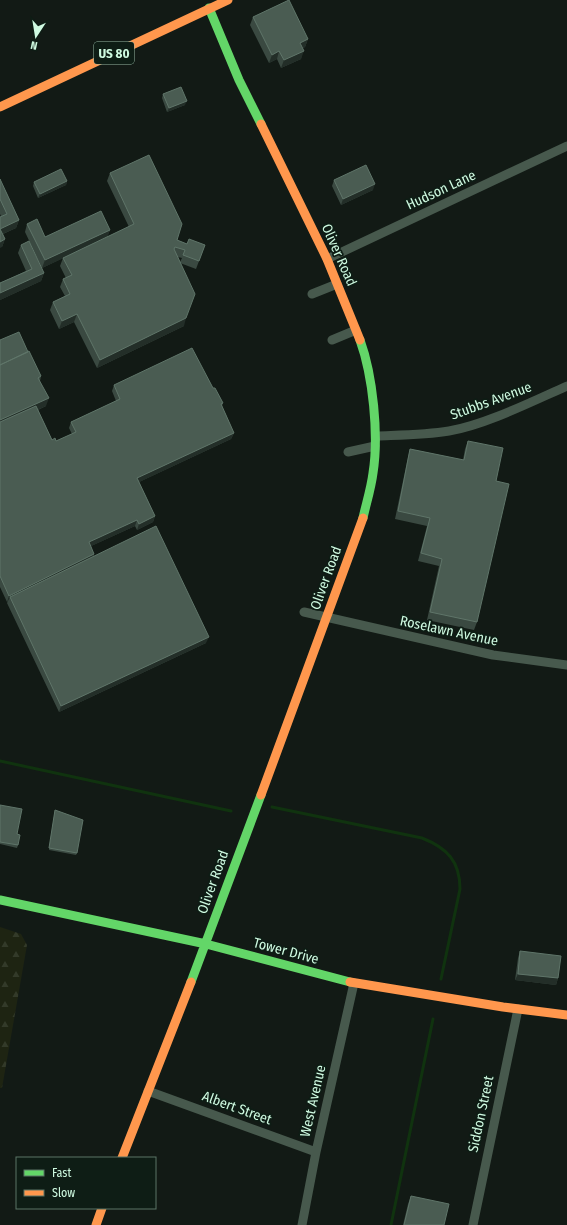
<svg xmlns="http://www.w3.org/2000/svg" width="567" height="1225" font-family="'Fira Sans Condensed',sans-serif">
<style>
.forest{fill:url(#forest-firs)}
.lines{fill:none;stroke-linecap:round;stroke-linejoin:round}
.stream{stroke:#10330f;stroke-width:3}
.street{stroke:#47594d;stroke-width:9}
.fast{stroke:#63d668;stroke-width:9}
.slow{stroke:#ff974d;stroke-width:9}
.wall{fill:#3a4941;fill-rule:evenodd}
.shaded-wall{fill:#232e28}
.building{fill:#4a5c52;stroke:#5f7569}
.labels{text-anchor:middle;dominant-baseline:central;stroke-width:3.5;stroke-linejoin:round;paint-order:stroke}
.shield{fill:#0e1d15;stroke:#95b8a4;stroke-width:1}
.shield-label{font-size:13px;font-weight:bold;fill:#cffae1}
.street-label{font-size:14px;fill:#cffae1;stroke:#0e1d15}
</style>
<defs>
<pattern id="forest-firs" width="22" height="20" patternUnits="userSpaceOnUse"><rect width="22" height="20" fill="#1e2412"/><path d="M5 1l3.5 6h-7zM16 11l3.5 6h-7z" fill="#333a29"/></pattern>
</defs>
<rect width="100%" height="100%" fill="#121a15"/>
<path class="forest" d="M0 927 21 934 27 945 2 1088H0Z"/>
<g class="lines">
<path class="stream" d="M0 761 231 811
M272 807 422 838C447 848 460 861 460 889L441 979
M391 1225 433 1019"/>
<path class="street" d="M327 259 567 146
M312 294 337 284
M332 340 356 330
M376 436C400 435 425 435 449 431 485 425 533 401 567 386
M348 452 375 446
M304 612 493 655 567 665
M148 1091 316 1152
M302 1225 316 1152 354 983
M473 1225 518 1009"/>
<path class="fast" d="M209 8 239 80 261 124
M360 340C373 376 379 435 373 473 371 489 366 504 363 518
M0 900 206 944 350 982
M191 982 261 795"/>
<path class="slow" d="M0 107 228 0
M261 124 327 259 360 340
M261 795 363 518
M350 982 503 1007 567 1015
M122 1158 191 982
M96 1225 102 1208"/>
</g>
<path class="wall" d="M253 17 308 39 305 47 303 48 301 59 281 68 277 59 269 63 250 25Z
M163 94 185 105 167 112 162 98Z
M110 173 177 240 187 244 205 245 196 269 180 263 184 326 97 368 74 322 59 329 50 310 53 302 65 296 60 287 63 279 66 278 60 266 63 258 42 268 25 232 27 224 45 237 110 230 107 237 129 227 107 181ZM178 257 182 258 180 262Z
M0 179 19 220 16 228 3 234 5 239 2 247 1 216 0 214Z
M334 180 373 190 341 205 332 186Z
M67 181 66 185 38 198 33 186 34 182Z
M21 245 44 273 41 281 0 300V283L26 271 18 253Z
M0 340 28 352 41 376 40 381 46 406 38 410 52 440 56 441 72 434 69 428 71 422 116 401 112 391 114 385 213 388 223 403 222 406 234 433 231 439 139 482 155 516 153 522 137 530 135 526 91 546 94 556 206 643 59 712 7 603 8 601 7 602 0 587Z
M468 441 496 481 477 622 474 630 427 620 439 566 418 561 427 526 395 519 408 457 410 449 463 460 465 449Z
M0 805 17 834 18 845 17 848 0 844Z
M55 810 77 853 76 855 49 850Z
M520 951 558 978 556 985 515 980 518 958Z
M411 1196 444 1225H403L408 1204Z"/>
<path class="shaded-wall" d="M308 39 305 47 297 51 300 43Z
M279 51 277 59 269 63 272 55Z
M304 51 301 59 281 68 284 60Z
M187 101 185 105 167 112 169 108Z
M67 181 66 185 38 198 40 194Z
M375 184 373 190 341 205 343 199Z
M19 220 16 228 0 235V229Z
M110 230 107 238 42 268 45 260Z
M5 239 2 247 0 248V242Z
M44 273 41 281 0 300V293Z
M77 314 74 322 59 329 62 321Z
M186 318 184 326 97 368 100 360Z
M49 398 46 406 0 427V420Z
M234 433 231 439 135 484 137 478Z
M155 516 153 522 137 530 139 524Z
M137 520 135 526 87 548 89 542Z
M94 554 92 560 10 597 8 601 7 602 9 596Z
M209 637 206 643 59 712 61 706Z
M518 974 558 978 556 985 515 980Z"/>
<path class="building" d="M289 0 308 39 300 43 304 51 284 60 279 51 272 55 253 17Z
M181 87 187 101 169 108 163 94Z
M149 155 182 224 177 240 187 244 189 239 205 245 199 261 183 255 185 250 175 247 174 249 195 294 186 318 100 360 77 314 62 321 53 302 70 294 63 279 72 275 63 258 134 224 110 173Z
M366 165 375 184 343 199 334 180Z
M61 169 67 181 40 194 34 182Z
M0 179 19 220 0 229V217L7 214 0 199Z
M101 211 110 230 45 260 27 224 37 219 45 237Z
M0 229 5 239 0 242Z
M29 241 44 273 0 293V283L32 269 21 245Z
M19 332 28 352 0 365V340Z
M192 348 213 388H215L223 403 221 404 234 433 137 478 155 516 139 524 137 520 89 542 94 554 9 596 0 576V422L36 406 52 440 55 438 56 441 76 432 71 422 120 399 114 385Z
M29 351 41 376 38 378 49 398 0 420V365Z
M468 441 503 448 496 481 509 484 477 622 430 612 442 559 421 553 430 518 398 511 410 449 464 460Z
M156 526 209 637 61 706 10 597Z
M0 805 22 809 17 834 20 835 18 845 0 842Z
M55 810 83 820 77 853 49 848Z
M520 951 561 956 558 978 518 974Z
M411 1196 449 1204 444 1225H404Z"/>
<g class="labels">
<rect class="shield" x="94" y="42" width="40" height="22" rx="3"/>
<g class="shield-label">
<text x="114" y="53">US 80</text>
</g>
<g class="street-label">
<text transform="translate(441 190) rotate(-25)">Hudson Lane</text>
<text transform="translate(339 255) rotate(66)">Oliver Road</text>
<text transform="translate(491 401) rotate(-20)">Stubbs Avenue</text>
<text transform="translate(326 578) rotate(-70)">Oliver Road</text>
<text transform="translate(449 631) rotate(12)">Roselawn Avenue</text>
<text transform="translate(213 882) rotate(-70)">Oliver Road</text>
<text transform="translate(286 951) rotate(15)">Tower Drive</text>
<text transform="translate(313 1101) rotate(-77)">West Avenue</text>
<text transform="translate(237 1108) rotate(20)">Albert Street</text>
<text transform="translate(481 1114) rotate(-78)">Siddon Street</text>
</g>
</g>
<rect x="16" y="1157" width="140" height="52" fill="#0e1d15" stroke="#5b7567"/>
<rect x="24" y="1170" width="20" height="6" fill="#63d668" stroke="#5b7567"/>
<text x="52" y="1177" font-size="12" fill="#cffae1">Fast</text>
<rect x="24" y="1190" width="20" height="6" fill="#ff974d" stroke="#5b7567"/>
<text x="52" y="1197" font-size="12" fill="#cffae1">Slow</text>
<g transform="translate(36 36) rotate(192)" stroke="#0e1d15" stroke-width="3" paint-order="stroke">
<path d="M0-3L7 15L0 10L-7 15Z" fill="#cffae1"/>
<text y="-6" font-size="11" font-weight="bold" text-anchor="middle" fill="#cffae1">N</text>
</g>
</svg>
